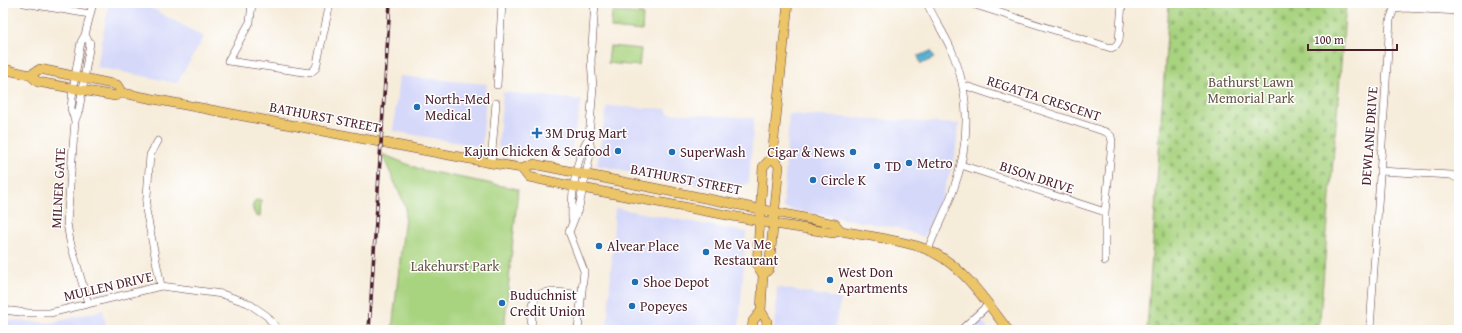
<svg xmlns="http://www.w3.org/2000/svg" width="1462" height="333" font-family="'Gentium Book Plus',serif">
<style>
.built{fill:#d5d8f9}
.cemetery{fill:url(#cemetery-stones);stroke:#797955}
.park{fill:#a8d37f;stroke:#797955}
.water{fill:url(#water-waves);stroke:#526b81}
.lines{fill:none;stroke-linecap:round;stroke-linejoin:round}
.minor-casing{stroke:#643e45;stroke-width:8}
.major-casing{stroke:#643e45;stroke-width:10}
.minor{stroke:#fff;stroke-width:7}
.major{stroke:#ecc569;stroke-width:9}
.rail-casing{stroke:#4a1f2b;stroke-width:3.5}
.rail{stroke:#fff;stroke-width:2;stroke-dasharray:6;stroke-linecap:butt}
.poi-dot{fill:#1f6fb2;stroke:#fff;stroke-width:1.5}
.labels{text-anchor:middle;dominant-baseline:central;stroke-width:3;stroke-linejoin:round;paint-order:stroke}
.park-label{font-size:14px;fill:#654;stroke:#fff}
.street-label{font-size:14px;fill:#4a1f2b;stroke:#fff}
.poi-label{font-size:14px;fill:#4a1f2b;stroke:#fff;text-anchor:start}
</style>
<defs>
<pattern id="cemetery-stones" width="16" height="16" patternUnits="userSpaceOnUse"><rect width="16" height="16" fill="#a8d37f"/><path d="M2 7V4a2 2 0 0 1 4 0v3zM10 15v-3a2 2 0 0 1 4 0v3z" fill="#92b56e"/></pattern>
<pattern id="water-waves" width="16" height="10" patternUnits="userSpaceOnUse"><rect width="16" height="10" fill="#59b7d7"/><path d="M0 5q4-4 8 0t8 0" fill="none" stroke="#4c94af"/></pattern>
</defs>
<rect width="100%" height="100%" fill="#fff"/>
<filter id="ink" filterUnits="userSpaceOnUse"><feTurbulence type="fractalNoise" baseFrequency=".025" numOctaves="2"/><feDisplacementMap in="SourceGraphic" scale="8" xChannelSelector="R" yChannelSelector="G"/><feConvolveMatrix kernelMatrix="1 2 1 2 8 2 1 2 1" color-interpolation-filters="sRGB"/></filter>
<filter id="wash" filterUnits="userSpaceOnUse"><feTurbulence type="fractalNoise" baseFrequency=".012" numOctaves="4" result="noise"/><feDisplacementMap in="SourceGraphic" scale="16" xChannelSelector="R" yChannelSelector="G"/><feGaussianBlur stdDeviation="0.9" result="paint"/><feColorMatrix in="noise" values="0 0 0 0 0 0 0 0 0 0 0 0 0 0 0 0 0 1.4 0 .05"/><feComposite in="paint" operator="in"/></filter>
<g filter="url(#wash)">
<rect width="100%" height="100%" fill="#f6ecda"/>
<path class="built" d="M109 3H142L204 37 177 83 97 67Z
M399 76 487 84 482 147 393 131Z
M503 92 582 100 568 162 498 147Z
M607 106 666 109 668 113 754 118 749 182 736 193 597 165Z
M789 114 959 124 955 157 943 193 924 237 897 228 783 208Z
M615 208 746 232 739 330H607Z
M777 287 841 299 834 330H774Z
M103 310 106 325 109 330H4L5 320 51 323Z
M981 320 989 330H972Z"/>
<path class="cemetery" d="M1169 3H1346L1319 330H1147Z"/>
<path class="park" d="M612 12 643 14 642 31 611 28Z
M610 46 641 49 639 66 608 63Z
M382 154 422 170 518 189 504 330H392L406 208Z
M256 200H261L260 217 256 216C252 209 251 206 256 200Z"/>
<path class="water" d="M931 51 934 58 921 64 918 56Z"/>
</g>
<g filter="url(#ink)">
<g class="lines">
<defs>
<path id="minor" d="M24 3 90 14
M252 3 250 22 228 61 310 73 316 68 330 3
M927 3C934 19 944 33 951 49 971 95 970 144 953 191 946 211 935 230 928 250
M969 3 1111 48 1116 46 1119 41 1122 3
M85 35 90 43 79 110 75 121 67 223 70 241 88 303
M497 85 502 3
M963 85 1106 132 1111 136 1112 142 1105 212V261
M75 121 71 109 73 88 81 42 85 35 93 3
M158 141 150 155 146 210 161 286
M491 163 496 103
M961 165 1105 212
M1380 171 1451 175 1459 179
M572 219C571 195 576 157 589 137
M3 310 28 313H50L161 286 222 294 248 303 267 316 278 330
M531 330C532 321 531 310 534 301 538 286 569 294 581 295
M578 330 584 271 569 232 579 207 591 150 589 137 593 88 591 61 595 3
M961 330 988 305
M1370 330 1390 20 1394 9 1404 8 1459 11
M1458 330 1459 294"/>
<path id="major" d="M3 69 30 75 38 82 115 96 122 93 491 163 522 168 533 164 835 224 841 231
M30 75 40 69 117 85 122 93
M522 168 529 177 566 185 775 224 833 233 841 231C867 236 895 239 920 247 959 259 984 299 1008 330
M763 275 757 265 763 167 772 157 788 3
M752 330 753 321 761 311
M766 330 767 321 761 311 763 275 769 269 779 166 772 157"/>
</defs>
<use href="#minor" class="minor-casing"/>
<use href="#major" class="major-casing"/>
<use href="#minor" class="minor"/>
<use href="#major" class="major"/>
<defs>
<path id="rail" d="M369 330 390 3"/>
</defs>
<use href="#rail" class="rail-casing"/>
<use href="#rail" class="rail"/>
</g>
</g>
<g class="poi-dot">
<circle cx="417" cy="107" r="4"/>
<path d="M535 127h4v4h4v4h-4v4h-4v-4h-4v-4h4z"/>
<circle cx="618" cy="151" r="4"/>
<circle cx="672" cy="152" r="4"/>
<circle cx="853" cy="152" r="4"/>
<circle cx="909" cy="163" r="4"/>
<circle cx="877" cy="166" r="4"/>
<circle cx="813" cy="180" r="4"/>
<circle cx="599" cy="246" r="4"/>
<circle cx="706" cy="252" r="4"/>
<circle cx="830" cy="280" r="4"/>
<circle cx="635" cy="282" r="4"/>
<circle cx="502" cy="303" r="4"/>
<circle cx="632" cy="306" r="4"/>
</g>
<g class="labels">
<g class="park-label">
<text x="1251" y="82">Bathurst Lawn<tspan x="1251" dy="16">Memorial Park</tspan></text>
<text x="455" y="266">Lakehurst Park</text>
</g>
<g class="street-label">
<text transform="translate(1044 98) rotate(18)">REGATTA CRESCENT</text>
<text transform="translate(325 117) rotate(11)">BATHURST STREET</text>
<text transform="translate(1369 136) rotate(-86)">DEWLANE DRIVE</text>
<text transform="translate(1037 177) rotate(18)">BISON DRIVE</text>
<text transform="translate(686 179) rotate(11)">BATHURST STREET</text>
<text transform="translate(58 188) rotate(-87)">MILNER GATE</text>
<text transform="translate(108 286) rotate(-13)">MULLEN DRIVE</text>
</g>
<g class="poi-label">
<text x="425" y="99">North-Med<tspan x="425" dy="16">Medical</tspan></text>
<text x="545" y="133">3M Drug Mart</text>
<text x="610" y="151" text-anchor="end">Kajun Chicken &amp; Seafood</text>
<text x="680" y="152">SuperWash</text>
<text x="845" y="152" text-anchor="end">Cigar &amp; News</text>
<text x="917" y="163">Metro</text>
<text x="885" y="166">TD</text>
<text x="821" y="180">Circle K</text>
<text x="714" y="244">Me Va Me<tspan x="714" dy="16">Restaurant</tspan></text>
<text x="607" y="246">Alvear Place</text>
<text x="838" y="272">West Don<tspan x="838" dy="16">Apartments</tspan></text>
<text x="643" y="282">Shoe Depot</text>
<text x="510" y="295">Buduchnist<tspan x="510" dy="16">Credit Union</tspan></text>
<text x="640" y="306">Popeyes</text>
</g>
</g>
<rect width="1462" height="333" fill="none" stroke="#fff" stroke-width="16"/>
<path d="M1308 44v6h89v-6" fill="none" stroke="#4a1f2b" stroke-width="2"/>
<text x="1314" y="44" font-size="12" fill="#4a1f2b" stroke="#ffffff" stroke-width="3" paint-order="stroke">100 m</text>
</svg>
